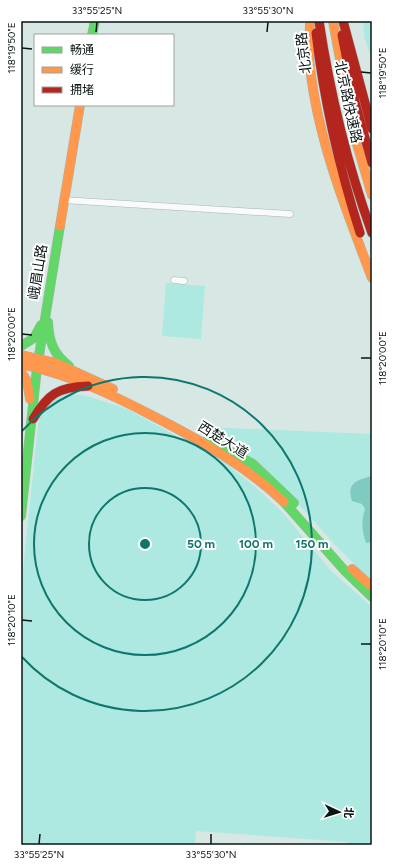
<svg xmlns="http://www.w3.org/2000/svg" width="393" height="866" font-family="Figtree,'Noto Sans SC',sans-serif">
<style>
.green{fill:#ade9e0}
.water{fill:#80cbc0}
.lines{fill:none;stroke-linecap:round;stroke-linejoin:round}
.street-casing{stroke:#a8b4b2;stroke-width:7}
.fast-casing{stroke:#a8b4b2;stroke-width:10}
.slow-casing{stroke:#a8b4b2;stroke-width:10}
.jam-casing{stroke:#a8b4b2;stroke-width:10}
.street{stroke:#f9fbfb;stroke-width:6}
.fast{stroke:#63d668;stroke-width:9}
.slow{stroke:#ff974d;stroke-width:9}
.jam{stroke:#b3261e;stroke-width:9}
.ticks{fill:none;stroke:#0b1614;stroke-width:1.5}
.ring{fill:none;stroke:#0f766e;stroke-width:2}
.labels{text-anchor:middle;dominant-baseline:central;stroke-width:4;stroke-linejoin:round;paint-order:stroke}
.street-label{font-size:14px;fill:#0b1614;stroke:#fff}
.centre{fill:#0f766e;stroke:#fff;stroke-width:2}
.ring-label{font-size:12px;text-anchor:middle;font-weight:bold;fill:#0f766e;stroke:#fff;stroke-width:4;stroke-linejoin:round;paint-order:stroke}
.neatline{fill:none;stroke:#0b1614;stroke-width:1.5}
.ticks-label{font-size:10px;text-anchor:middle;fill:#0b1614}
</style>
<rect width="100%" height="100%" fill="#d7e7e4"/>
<path class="green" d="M363 21H372V59L365 40Z
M166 283 205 286 201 339 162 336Z
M64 393 87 396 127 409 224 462 260 491 284 514 330 570 372 607V845H348V842L196 831 195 845H21V590L38 425C43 406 47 402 64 393Z
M205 427 372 434V582L337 547 278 481 239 450Z"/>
<path class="water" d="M372 476V542L366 543C362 531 361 521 365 509L362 504 352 501C346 483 357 480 372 476Z"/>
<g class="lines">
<defs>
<path id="street" d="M63 200 290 214
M174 280 184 281"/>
<path id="fast" d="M92 35 95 21
M48 322C49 341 53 354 69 366
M21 346 34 338 41 325
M208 439 253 464 294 503
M284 502 345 571 372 597
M21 516 37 368 60 226"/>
<path id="slow" d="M310 21C310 36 308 52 310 67 318 140 346 210 372 278
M333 21 354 134 372 195
M60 226 80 105
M21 355 56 363 113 389
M21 364C68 374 111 394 153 416 200 440 246 466 284 502
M21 372 27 381 30 399
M352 569 372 587"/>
<path id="jam" d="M319 21C330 94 347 164 372 233
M343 21 372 129
M316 33C324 101 339 167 360 233
M342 35 355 102 372 163
M33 419C48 394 58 387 88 386"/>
</defs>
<use href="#street" class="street-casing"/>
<use href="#fast" class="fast-casing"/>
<use href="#slow" class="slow-casing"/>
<use href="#jam" class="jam-casing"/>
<use href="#street" class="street"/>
<use href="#fast" class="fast"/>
<use href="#slow" class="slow"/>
<use href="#jam" class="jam"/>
</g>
<path class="ticks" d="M96 32 97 22M267 32 268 22M22 48 32 49M361 72 371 73M22 334 32 335M361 358H371M22 620 32 621M361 644H371M39 844 40 834M211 844V834"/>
<g class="ring">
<circle cx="145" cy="544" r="56"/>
<circle cx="145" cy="544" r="111"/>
<path d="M22 431A167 167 0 1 1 22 657"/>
</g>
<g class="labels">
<g class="street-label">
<text transform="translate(304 53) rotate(-97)">北京路</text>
<text transform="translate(348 102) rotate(78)">北京路快速路</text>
<text transform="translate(38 272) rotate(-81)">峨眉山路</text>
<text transform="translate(223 440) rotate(32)">西楚大道</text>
</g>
</g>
<circle cx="145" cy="544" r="6" class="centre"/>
<g class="ring-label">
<text x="201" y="548">50 m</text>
<text x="256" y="548">100 m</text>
<text x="312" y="548">150 m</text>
</g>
<rect width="393" height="866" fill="none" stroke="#ffffff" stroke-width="44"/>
<rect x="34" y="34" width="140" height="72" fill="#ffffff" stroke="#9da2a1"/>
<rect x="42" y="47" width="20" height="6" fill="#63d668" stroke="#9da2a1"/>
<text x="70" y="54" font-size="12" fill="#0b1614">畅通</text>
<rect x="42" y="67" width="20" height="6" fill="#ff974d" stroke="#9da2a1"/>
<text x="70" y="74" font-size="12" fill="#0b1614">缓行</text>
<rect x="42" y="87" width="20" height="6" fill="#b3261e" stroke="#9da2a1"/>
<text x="70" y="94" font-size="12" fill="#0b1614">拥堵</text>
<g transform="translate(339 812) rotate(94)" stroke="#ffffff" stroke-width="3" paint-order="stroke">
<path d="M0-3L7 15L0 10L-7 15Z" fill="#0b1614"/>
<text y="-6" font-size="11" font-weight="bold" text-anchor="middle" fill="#0b1614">北</text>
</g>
<rect x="22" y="22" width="349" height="822" class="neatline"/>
<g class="ticks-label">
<text x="97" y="14">33°55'25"N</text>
<text x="268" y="14">33°55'30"N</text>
<text transform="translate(11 48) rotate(-90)" y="4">118°19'50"E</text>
<text transform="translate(382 73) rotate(-90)" y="4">118°19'50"E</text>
<text transform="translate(11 334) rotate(-90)" y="4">118°20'00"E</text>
<text transform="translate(382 358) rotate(-90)" y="4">118°20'00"E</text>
<text transform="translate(11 620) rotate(-90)" y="4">118°20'10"E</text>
<text transform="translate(382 644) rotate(-90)" y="4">118°20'10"E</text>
<text x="39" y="858">33°55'25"N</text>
<text x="211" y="858">33°55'30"N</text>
</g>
</svg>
